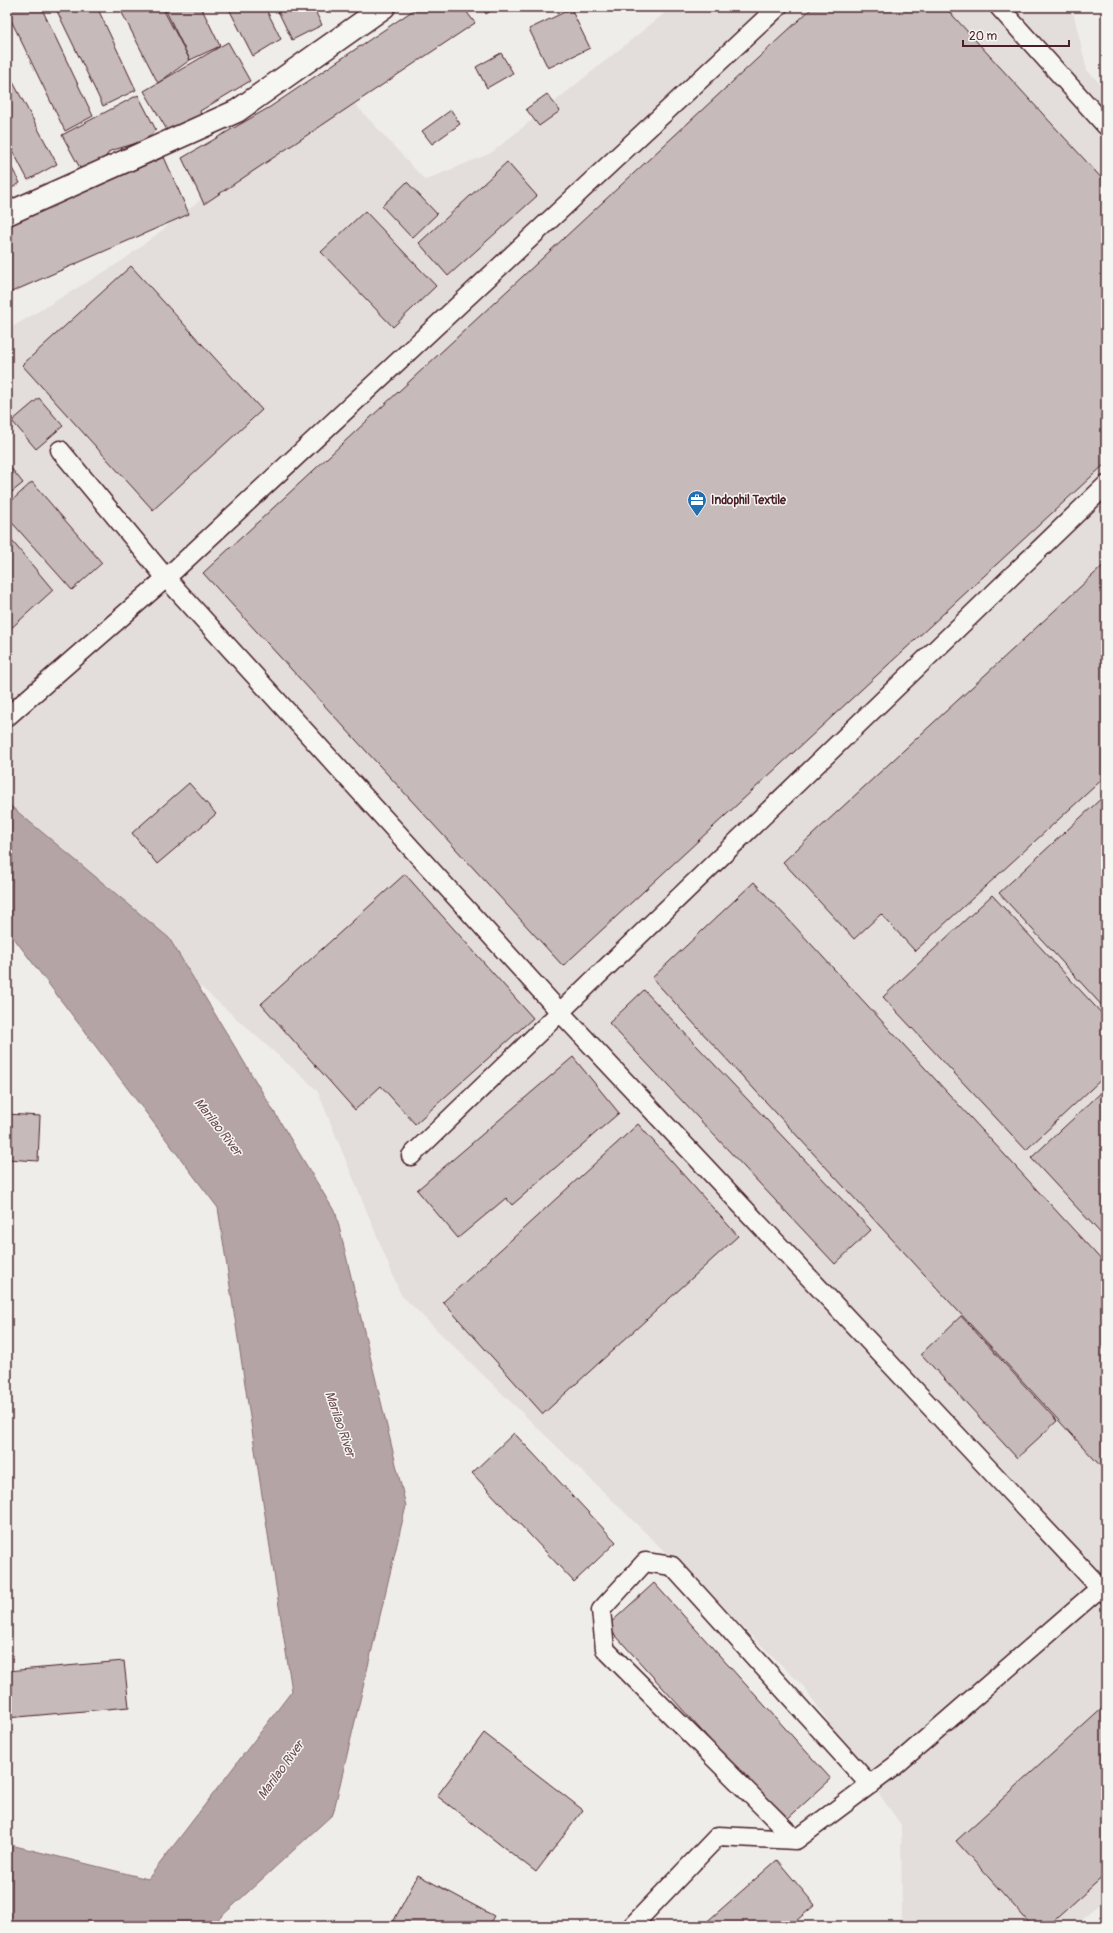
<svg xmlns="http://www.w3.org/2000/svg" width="1113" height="1933" font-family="Pangolin,sans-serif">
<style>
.built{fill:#e3dedc}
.water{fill:#b4a4a5;stroke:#8a6f74}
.building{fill:#c6babb;stroke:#4a1f2b}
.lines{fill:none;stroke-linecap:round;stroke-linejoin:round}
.service-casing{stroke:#4a1f2b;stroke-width:21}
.minor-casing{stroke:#4a1f2b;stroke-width:25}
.service{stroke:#f6f6f2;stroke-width:18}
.minor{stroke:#f6f6f2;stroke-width:22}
.labels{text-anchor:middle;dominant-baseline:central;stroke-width:3;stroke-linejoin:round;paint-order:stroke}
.poi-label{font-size:12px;font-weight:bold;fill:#4a1f2b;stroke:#f6f6f2;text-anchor:start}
.water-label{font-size:13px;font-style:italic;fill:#6f4e56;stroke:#f6f6f2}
</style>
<rect width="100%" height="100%" fill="#efedea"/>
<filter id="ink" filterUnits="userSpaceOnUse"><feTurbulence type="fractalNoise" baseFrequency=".025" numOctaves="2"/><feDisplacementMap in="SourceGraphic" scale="8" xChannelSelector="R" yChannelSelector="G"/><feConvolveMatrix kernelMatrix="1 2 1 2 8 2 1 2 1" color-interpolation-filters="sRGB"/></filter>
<g filter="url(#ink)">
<path class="built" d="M672 7H1072L1087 70 1106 90V1899L1074 1926H902L901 1825 803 1686 401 1295 317 1090 7 815V330L122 261 342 90 425 180 491 153Z"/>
<path class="water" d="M7 803 169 938 336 1214 406 1506 333 1814 211 1926H7V1844L148 1879 292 1691 218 1208 7 929Z"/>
<path class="building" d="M7 7H41L93 116 65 131 7 12Z
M55 7H97L136 90 103 106Z
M119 7H162L190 60 158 83Z
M164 7H201L220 46 190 60Z
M228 7H265L281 39 253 56Z
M276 7H313L322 25 292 40Z
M418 7H463L475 23 204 204 182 158 270 107Z
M482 7H497L486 14Z
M813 7H945L1106 183V463L563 966 203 573Z
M571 9 590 48 548 68 529 29Z
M228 42 250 81 200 111 201 117 170 135 144 91Z
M501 53 513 73 487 88 476 67Z
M7 71 57 164 28 180 7 140Z
M547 94 560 111 539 126 526 109Z
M138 95 156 130 144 141 110 151 98 166 80 168 62 135Z
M451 110 460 124 432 144 422 131Z
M164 157 189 214 7 294V226Z
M7 159 20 183 7 191Z
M507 162 537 196 448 276 419 243Z
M407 182 437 214 412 238 382 206Z
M365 211 436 286 393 327 321 252Z
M131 266 262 410 153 510 22 365Z
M39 398 63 426 36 449 12 421Z
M7 463 23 483 7 496Z
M32 482 102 563 72 590 7 517V505Z
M7 535 53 590 7 632Z
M1106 563V776L915 951 881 914 854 939 783 862Z
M189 783 216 814 157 864 132 833Z
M1106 794V1010L999 893Z
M405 874 533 1018 415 1124 381 1086 355 1110 261 1004Z
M754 882 1106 1265V1472L652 978Z
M992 895 1106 1018V1075L1026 1150 883 997Z
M644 990 871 1230 835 1264 609 1023Z
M573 1057 619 1113 512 1205 506 1198 458 1238 417 1190Z
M1106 1088V1239L1031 1158Z
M7 1114 40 1116 38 1161 7 1159Z
M638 1124 738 1236 543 1414 443 1302Z
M961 1316 1057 1421 1017 1458 921 1354Z
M514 1433 616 1542 574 1582 472 1473Z
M654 1583 831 1779 784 1822 607 1626Z
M124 1661 129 1707 7 1718V1671Z
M1106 1705V1874L1048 1926H1032L956 1841Z
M484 1733 583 1810 536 1872 437 1796Z
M777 1860 815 1905 790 1926H702Z
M418 1875 494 1916 488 1926H396L392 1924Z"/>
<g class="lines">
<defs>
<path id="service" d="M999 7 1106 126
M60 450 166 578 560 1012 1106 1594
M7 717 166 578 778 7
M411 1156 1106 485
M796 1840 605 1649 601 1610 645 1562 672 1566 870 1785
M632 1926 718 1836 796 1840 896 1765 1101 1587"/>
<path id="minor" d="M7 214 237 111 384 7"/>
</defs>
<use href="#service" class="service-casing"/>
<use href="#minor" class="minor-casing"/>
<use href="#service" class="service"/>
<use href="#minor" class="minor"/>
</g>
</g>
<defs>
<symbol id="office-pin" viewBox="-11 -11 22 30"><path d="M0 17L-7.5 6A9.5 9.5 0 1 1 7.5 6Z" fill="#1f6fb2" stroke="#f6f6f2"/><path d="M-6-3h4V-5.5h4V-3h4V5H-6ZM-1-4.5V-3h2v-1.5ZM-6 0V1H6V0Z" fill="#fff"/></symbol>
</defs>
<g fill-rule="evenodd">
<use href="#office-pin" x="686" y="489" width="22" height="30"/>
</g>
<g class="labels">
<g class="poi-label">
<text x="711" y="500">Indophil Textile</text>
</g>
<g class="water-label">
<text transform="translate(218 1127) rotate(52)">Marilao River</text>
<text transform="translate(340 1424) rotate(71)">Marilao River</text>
<text transform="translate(281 1770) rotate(-54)">Marilao River</text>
</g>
</g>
<rect width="1113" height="1933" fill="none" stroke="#f6f6f2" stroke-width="24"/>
<rect x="12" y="12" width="1089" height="1909" fill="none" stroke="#4a1f2b" stroke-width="1.5" filter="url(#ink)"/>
<path d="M963 40v6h106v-6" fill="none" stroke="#4a1f2b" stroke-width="2"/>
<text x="969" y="40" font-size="12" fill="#4a1f2b" stroke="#f6f6f2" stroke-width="3" paint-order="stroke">20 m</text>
</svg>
